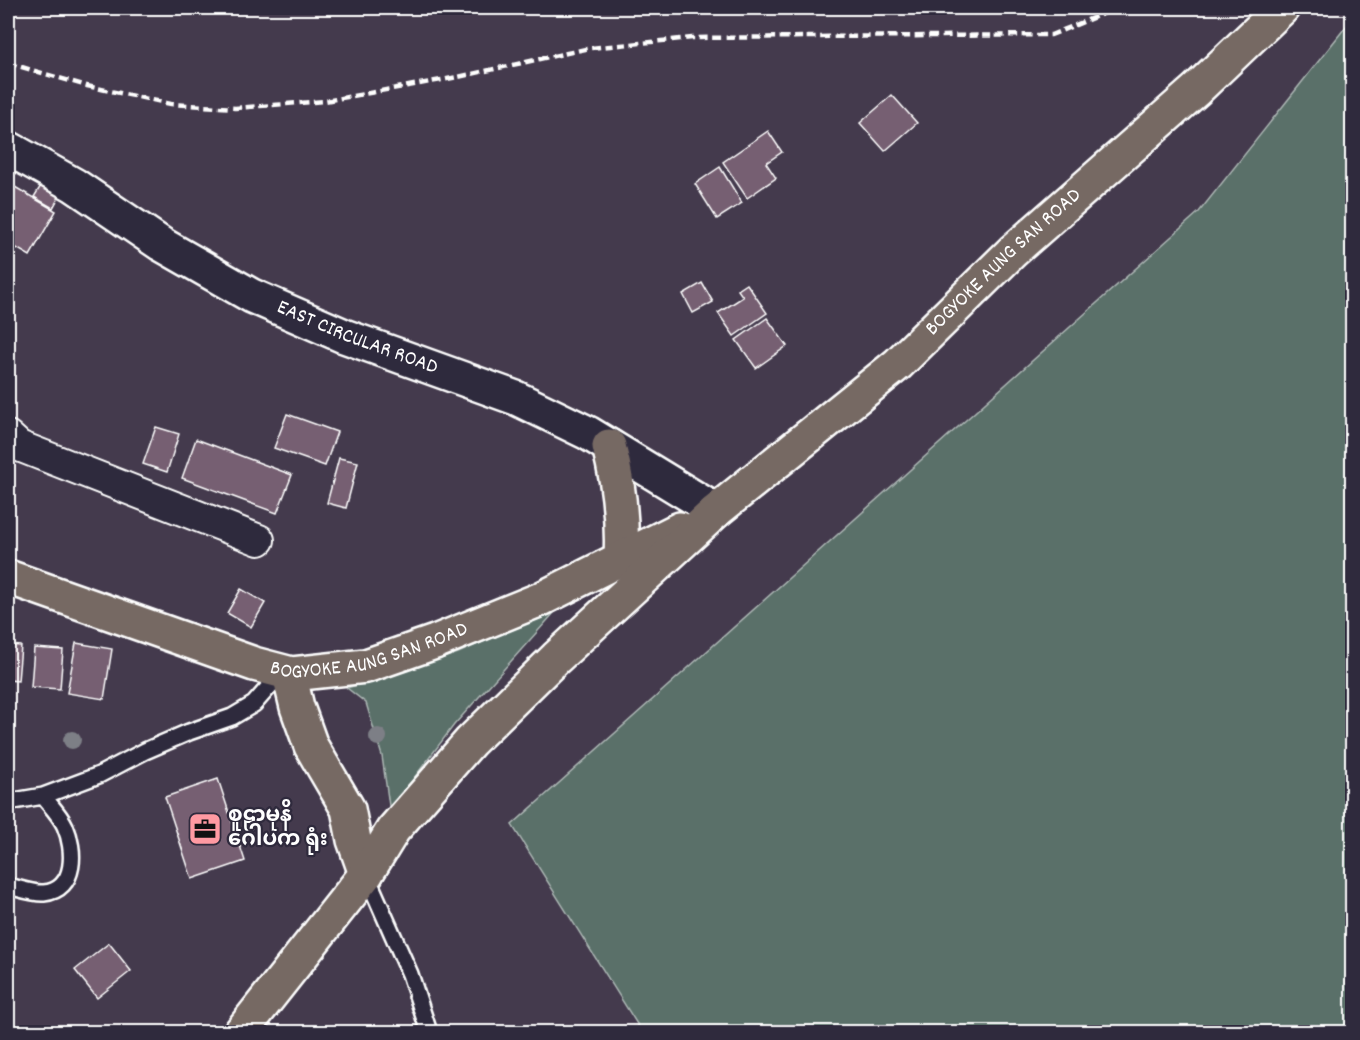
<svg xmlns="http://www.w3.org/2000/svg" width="1360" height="1040" font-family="Dekko,'Noto Sans Myanmar',sans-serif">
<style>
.green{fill:#5a6f69;stroke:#acb7b4;stroke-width:1.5}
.building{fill:#765f72;stroke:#fff;stroke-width:1.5}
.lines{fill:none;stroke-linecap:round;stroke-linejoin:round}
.lane-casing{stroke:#fff;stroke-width:20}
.street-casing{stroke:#fff;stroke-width:34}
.secondary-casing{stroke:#fff;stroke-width:38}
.highway-casing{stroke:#fff;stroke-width:38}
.lane{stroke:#2f2a3d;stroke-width:15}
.street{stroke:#2f2a3d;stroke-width:30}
.secondary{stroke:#2f2a3d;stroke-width:33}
.highway{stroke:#766964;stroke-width:33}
.rail{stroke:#fff;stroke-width:4.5;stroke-dasharray:9 4.5;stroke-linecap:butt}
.tree{fill:#7d7f86}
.labels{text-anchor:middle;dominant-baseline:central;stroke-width:4.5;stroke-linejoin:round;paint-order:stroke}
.street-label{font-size:21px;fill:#fff;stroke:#2f2a3d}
.poi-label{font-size:21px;font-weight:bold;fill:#fff;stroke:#2f2a3d;text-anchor:start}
</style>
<rect width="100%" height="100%" fill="#443a4d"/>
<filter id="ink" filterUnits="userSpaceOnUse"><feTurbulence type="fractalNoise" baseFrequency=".0167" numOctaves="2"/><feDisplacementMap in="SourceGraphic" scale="12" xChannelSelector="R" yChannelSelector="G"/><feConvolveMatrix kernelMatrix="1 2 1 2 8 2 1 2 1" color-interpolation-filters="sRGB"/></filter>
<g filter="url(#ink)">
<path class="green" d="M1352 19V1032H642L512 825 1199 212Z
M554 613 454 725 414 778 391 820 382 756 366 703 347 688 458 653 505 632Z"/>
<path class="building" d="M892 95 917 123 885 151 860 123Z
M768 131 782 152 766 163 776 178 747 198 723 162Z
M720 167 742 203 717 219 695 184Z
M8 183 56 211 30 256 8 243Z
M42 184 60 195 53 208 34 197Z
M702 283 713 302 693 313 683 294Z
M747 284 767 313 734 336 718 313 743 297 738 290Z
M767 318 787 346 756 368 736 340Z
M287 414 337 432 325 466 274 448Z
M156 427 179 434 167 472 143 464Z
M196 439 292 475 277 513 182 478Z
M339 458 358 462 346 508 327 503Z
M241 589 265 603 251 627 227 613Z
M76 643 112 649 104 699 67 693Z
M8 645 21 646 18 681 8 680Z
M34 648 63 650 60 689 31 687Z
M218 779 245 861 192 879 165 797Z
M109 943 131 971 97 998 75 970Z"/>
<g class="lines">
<defs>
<path id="lane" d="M8 802 43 796 99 775 145 751 189 732 232 717 254 704 282 672
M366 874 410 974 429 1032
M8 886C18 888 33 894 44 893 77 890 75 849 65 826 60 815 50 805 43 796"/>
<path id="street" d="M8 436 19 446 259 540"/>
<g id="secondary">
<path id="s1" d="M8 148 74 185 161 244 252 296 344 336 516 398 588 433 716 511"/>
</g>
<g id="highway">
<path d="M609 446C619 484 623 519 621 559"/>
<path id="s2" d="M8 577 254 664 292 674 366 666 435 642 541 599 680 529"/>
<path d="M292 674 291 682 297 707 311 746 348 809 354 840 366 874"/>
<path id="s3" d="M241 1032 366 874 393 830 470 742 556 658 716 511 898 364 1013 251 1196 90 1282 8"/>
</g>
</defs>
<use href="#lane" class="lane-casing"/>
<use href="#street" class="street-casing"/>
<use href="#secondary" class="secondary-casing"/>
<use href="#highway" class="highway-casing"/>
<use href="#lane" class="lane"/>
<use href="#street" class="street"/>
<use href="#secondary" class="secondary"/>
<use href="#highway" class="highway"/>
<path class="rail" d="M8 63 87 86 171 104 235 108 325 101 458 77 590 48 692 38 1051 35 1117 8"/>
</g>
<g class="tree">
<circle cx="378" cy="737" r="9"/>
<circle cx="72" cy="740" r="9"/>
</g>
</g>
<defs>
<symbol id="office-square" viewBox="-11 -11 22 22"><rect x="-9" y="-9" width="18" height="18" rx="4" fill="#ff9aa2" stroke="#2f2a3d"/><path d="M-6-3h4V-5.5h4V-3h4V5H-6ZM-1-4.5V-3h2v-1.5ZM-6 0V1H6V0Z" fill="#111"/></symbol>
</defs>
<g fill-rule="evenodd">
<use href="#office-square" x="186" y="810" width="38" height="38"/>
</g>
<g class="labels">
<g class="street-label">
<text stroke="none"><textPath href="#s3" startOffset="1088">BOGYOKE AUNG SAN ROAD</textPath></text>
<text stroke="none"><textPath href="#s1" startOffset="399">EAST CIRCULAR ROAD</textPath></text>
<text stroke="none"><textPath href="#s2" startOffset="380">BOGYOKE AUNG SAN ROAD</textPath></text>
</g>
<g class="poi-label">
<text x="228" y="817">စူဠာမုနိ<tspan x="228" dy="24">ဂေါပက ရုံး</tspan></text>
</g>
</g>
<rect width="1360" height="1040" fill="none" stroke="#2f2a3d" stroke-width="30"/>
<rect x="15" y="15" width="1330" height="1010" fill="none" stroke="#fff" stroke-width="2" filter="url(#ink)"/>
</svg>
